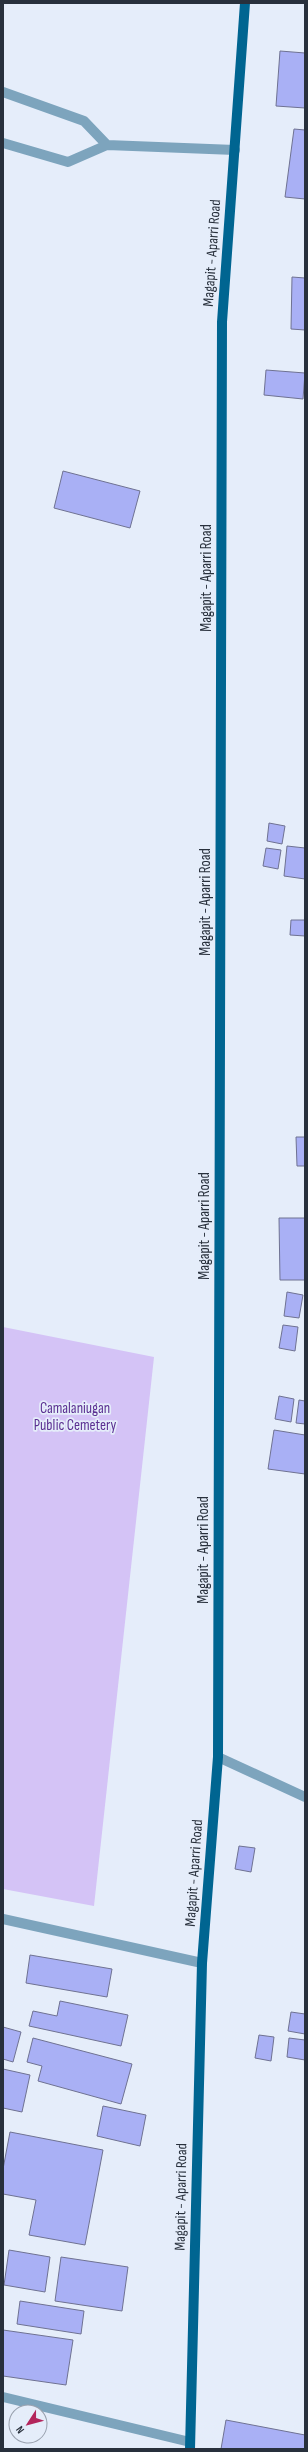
<svg xmlns="http://www.w3.org/2000/svg" width="308" height="2452" font-family="'Sofia Sans Condensed',sans-serif">
<style>
.green{fill:#d4c3f6}
.building{fill:#a9b0f5;stroke:#6f7292}
.lines{fill:none;stroke-linecap:round;stroke-linejoin:round}
.service{stroke:#7da4bd;stroke-width:10}
.minor{stroke:#7da4bd;stroke-width:10}
.primary{stroke:#006591;stroke-width:10}
.labels{text-anchor:middle;dominant-baseline:central;stroke-width:3.5;stroke-linejoin:round;paint-order:stroke}
.street-label{font-size:15px;fill:#28303c;stroke:#e5edfa}
.park-label{font-size:15px;fill:#5b3092;stroke:#e5edfa}
</style>
<rect width="100%" height="100%" fill="#e5edfa"/>
<path class="green" d="M3 1327 154 1357 94 1906 3 1889Z"/>
<path class="building" d="M280 51 305 53V108L276 106Z
M294 129 305 130V199L285 197Z
M292 277 305 278V330L291 329Z
M266 370 305 373 303 399 264 395Z
M63 471 140 491 130 528 54 508Z
M269 823 285 826 282 844 267 841Z
M287 846 305 848V879L284 876Z
M266 848 281 850 278 869 263 866Z
M291 920H305V936L290 935Z
M296 1137H305V1166H297Z
M279 1218H305V1280H280Z
M287 1292 303 1295 299 1318 284 1316Z
M283 1325 298 1327 295 1351 279 1348Z
M279 1396 294 1399 291 1422 275 1419Z
M299 1400 305 1401V1424L296 1423Z
M274 1430 305 1435V1474L268 1469Z
M239 1846 255 1848 251 1872 235 1869Z
M30 1955 112 1969 107 1997 26 1983Z
M60 2001 128 2015 121 2046 29 2026 33 2011 57 2016Z
M291 2012 305 2014V2034L288 2031Z
M3 2027 21 2032 13 2062 3 2059Z
M259 2035 274 2037 271 2061 255 2058Z
M33 2038 132 2064 121 2104 38 2081 42 2066 27 2062Z
M289 2038 305 2040V2060L287 2057Z
M3 2069 30 2075 22 2112 3 2108Z
M103 2106 146 2115 140 2146 97 2136Z
M10 2132 103 2150 85 2245 29 2235 36 2200 3 2194V2169Z
M9 2250 50 2257 45 2292 4 2285Z
M61 2257 128 2267 122 2311 55 2301Z
M20 2301 84 2311 81 2334 17 2324Z
M3 2330 73 2340 66 2385 3 2376Z
M226 2420 305 2435V2449H221Z"/>
<g class="lines">
<path class="service" d="M3 92 84 121 107 145
M3 143 68 162 107 145 235 150"/>
<path class="minor" d="M218 1757 305 1797
M3 1919 202 1963
M3 2397 190 2442"/>
<path class="primary" d="M190 2449 202 1963 218 1757 222 322 245 3"/>
</g>
<g class="labels">
<g class="street-label">
<text transform="translate(212 253) rotate(-86)">Magapit - Aparri Road</text>
<text transform="translate(206 578) rotate(-90)">Magapit - Aparri Road</text>
<text transform="translate(205 902) rotate(-90)">Magapit - Aparri Road</text>
<text transform="translate(204 1226) rotate(-90)">Magapit - Aparri Road</text>
<text transform="translate(203 1550) rotate(-90)">Magapit - Aparri Road</text>
<text transform="translate(194 1873) rotate(-86)">Magapit - Aparri Road</text>
<text transform="translate(181 2197) rotate(-89)">Magapit - Aparri Road</text>
</g>
<g class="park-label">
<text x="75" y="1408">Camalaniugan<tspan x="75" dy="17">Public Cemetery</tspan></text>
</g>
</g>
<rect width="308" height="2452" fill="none" stroke="#28303c" stroke-width="8"/>
<g transform="translate(28 2424) rotate(234)"><circle r="19" fill="#e5edfa" stroke="#99a1ae"/>
<path d="M0-3L7 15L0 10L-7 15Z" fill="#b3255c"/>
<text y="-6" font-size="11" font-weight="bold" text-anchor="middle" fill="#28303c">N</text>
</g>
</svg>
